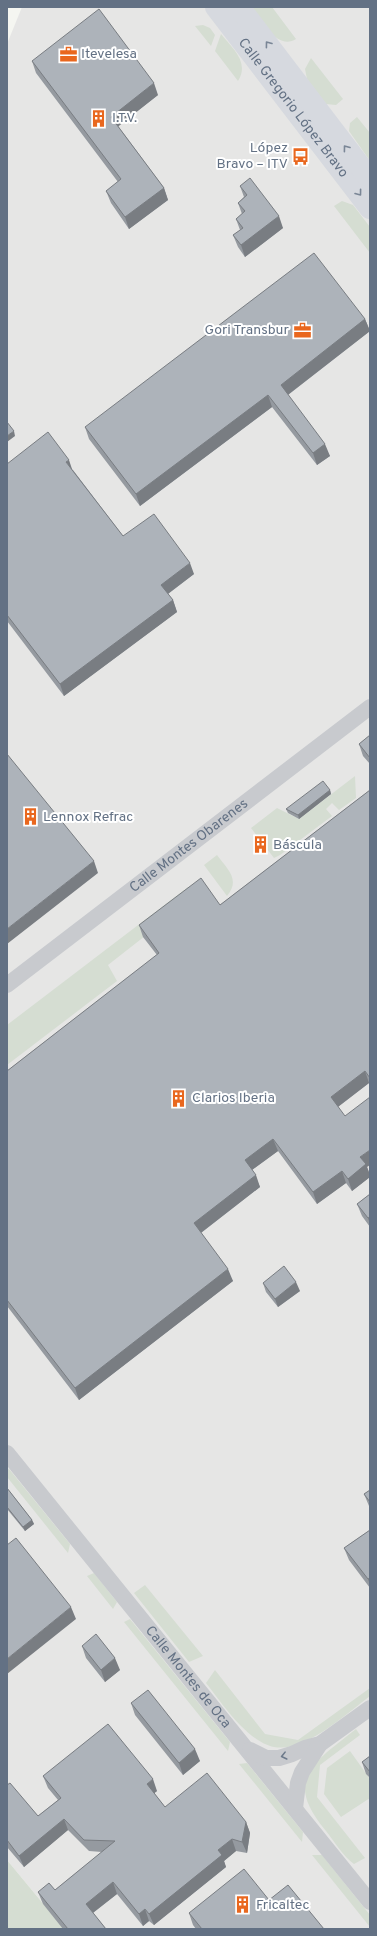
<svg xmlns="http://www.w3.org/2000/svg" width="377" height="1936" font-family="Overpass,sans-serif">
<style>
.built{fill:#e6e6e5}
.green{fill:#d5ddd2}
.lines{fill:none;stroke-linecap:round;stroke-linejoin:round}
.street{stroke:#c8cace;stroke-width:16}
.secondary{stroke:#d6d9df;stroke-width:22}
.wall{fill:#959aa0}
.shaded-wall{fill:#797d82}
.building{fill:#adb3ba;stroke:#797d82}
.oneway{stroke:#7a8696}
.oneway2{stroke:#6d7a8b}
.labels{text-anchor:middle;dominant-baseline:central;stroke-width:4;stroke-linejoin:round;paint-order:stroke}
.poi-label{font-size:14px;fill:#637184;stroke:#fff;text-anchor:start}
.street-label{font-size:14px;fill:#637184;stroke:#fff}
</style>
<rect width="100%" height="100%" fill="#f5f6f1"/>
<path class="built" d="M22 7H370V1929H64L7 1860V44Z"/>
<path class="green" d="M252 7H272L296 39C277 51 262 20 252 7Z
M203 25 210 28 215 35 211 46 195 26Z
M221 34C232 48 250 62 238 81L215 51Z
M311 58 343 99 336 105 326 104 307 79 305 69Z
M357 117 370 133V161L349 131 350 123Z
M342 201 353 205 370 227V253L334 206Z
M355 776 356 798 339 810 332 803 326 809 332 816 280 855 274 858 251 828 277 808 299 819Z
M217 855C227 869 241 879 227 896L204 865Z
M188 887 205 889 108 965 117 981 7 1065V1025Z
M9 1469 70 1544 68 1553 7 1477V1470Z
M94 1573 117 1602 113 1609 87 1576Z
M145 1585 203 1656 189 1662 134 1593Z
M130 1619 230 1742 228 1751 124 1622Z
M215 1670 265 1734 298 1740 370 1688V1696C347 1713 305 1753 274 1747 262 1745 249 1734 241 1726 228 1713 217 1697 206 1683Z
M356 1729 360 1735 320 1765 317 1797 365 1858 354 1864C343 1856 334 1841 326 1831 282 1778 314 1763 356 1729Z
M350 1751 370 1779V1798L341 1817 324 1794 327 1768Z
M247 1763 303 1832 302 1842 239 1764Z
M312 1855H322L370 1915V1927Z
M7 1860 64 1929H7Z"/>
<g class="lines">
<g class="street">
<path id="s1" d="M7 985 370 707"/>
<path id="s2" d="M7 1453 370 1902"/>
<path d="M250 1750 266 1758H279L292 1754 305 1748 320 1744 370 1708"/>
<path d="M295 1808 298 1783 302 1772 320 1744"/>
</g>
<g class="secondary">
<path id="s3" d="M216 7 370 208"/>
<path d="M239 7 370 179"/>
</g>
</g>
<path class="wall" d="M32 61 158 95 118 126 164 188 168 200 129 229 111 203 106 191 118 182 36 73Z
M240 186 283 228 245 257 238 247 233 235 240 230 236 219 242 214 238 203 244 197Z
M365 319 370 331 288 395 330 456 317 465 272 407 140 506 89 439 85 427Z
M7 464 73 470 123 536 194 574 168 594 173 600 177 612 64 696 7 621Z
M370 735V764L363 756 359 744Z
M330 790 331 794 299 819 288 813 286 809Z
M370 790V1084L369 1083 338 1107 367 1167 370 1175V1177L352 1191 346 1183 317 1204 278 1151 252 1170 260 1187 201 1233 233 1281 79 1400 7 1306V1071L157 955 143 937 139 925 220 905Z
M370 1194V1227L362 1216 357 1204Z
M263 1283 300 1291 278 1307 266 1292Z
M7 1488 32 1520 34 1524 25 1531 7 1509Z
M370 1490V1508L369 1506 364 1494Z
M370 1530V1588L349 1560 344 1548Z
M82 1646 120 1670 105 1682 86 1658Z
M131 1703 200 1761 183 1775 135 1715Z
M370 1756V1778L366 1774 362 1762Z
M43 1776 157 1791 154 1793 165 1807 246 1822 250 1833 247 1853 236 1851 224 1861 226 1867 154 1925 149 1921 143 1926 117 1894 93 1913 106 1929H63L43 1904 38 1892 55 1890 102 1852 89 1851 68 1830 24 1867 7 1847V1785L38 1816 58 1800 48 1788Z
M269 1900 324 1929H196L193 1925 189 1913Z"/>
<path class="shaded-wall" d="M154 83 158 95 115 129 111 117Z
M164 188 168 200 129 229 125 217Z
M279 216 283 228 245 257 241 245Z
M365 319 370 331 285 397 281 385Z
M268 395 272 407 140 506 136 494Z
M14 431 15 436 7 442V436Z
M325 444 330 456 317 465 313 453Z
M69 460 73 472 66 462Z
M190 563 194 574 165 596 161 585Z
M173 600 177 612 64 696 60 684Z
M330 790 331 794 299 819 298 815Z
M94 861 98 873 7 944V929Z
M365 1071 369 1083 335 1109 331 1097Z
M273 1139 278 1151 249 1172 245 1160Z
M370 1150V1165L367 1167 370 1175V1177L352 1191 348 1179 360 1157Z
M342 1171 346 1183 317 1204 313 1192Z
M256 1175 260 1187 198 1235 194 1223Z
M370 1217V1224L368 1218Z
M228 1269 233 1281 79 1400 75 1388Z
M296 1282 300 1291 278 1307 275 1299Z
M32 1520 34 1524 25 1531 23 1527Z
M370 1578V1585L368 1579Z
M71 1607 76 1619 7 1674V1659Z
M115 1658 120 1670 105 1682 101 1670Z
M195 1749 200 1761 183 1775 179 1763Z
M153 1779 157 1791 151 1796 147 1784Z
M64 1819 68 1830 24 1867 19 1856Z
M246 1822 250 1833 247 1853 242 1842Z
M232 1839 236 1851 224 1861 226 1867 154 1925 149 1914 218 1850Z
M113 1882 117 1894 90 1915 86 1904Z
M145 1909 149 1921 143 1926 139 1914Z"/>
<path class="building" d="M99 9 154 83 111 117 164 188 125 217 106 191 121 179 32 61Z
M250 178 279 216 241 245 233 235 243 228 236 219 245 211 238 203 247 195 240 186Z
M314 253 365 319 281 385 325 444 313 453 268 395 136 494 85 427Z
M7 422 14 431 7 436Z
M48 432 69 460 66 462 123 536 154 514 190 563 161 585 173 600 60 684 7 615V464Z
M370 735V758L359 744Z
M7 754 94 861 7 929Z
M323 781 330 790 298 815 286 809Z
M370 790V1078L365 1071 331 1097 345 1116 370 1097V1150L360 1157 366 1164 348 1179 342 1171 313 1192 273 1139 245 1160 256 1175 194 1223 228 1269 75 1388 7 1300V1071L159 953 139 925 201 878 220 905Z
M370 1194V1217L368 1218 357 1204Z
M284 1266 296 1282 275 1299 263 1283Z
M7 1488 32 1520 23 1527 7 1507Z
M370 1490V1502L364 1494Z
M370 1530V1578L368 1579 344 1548Z
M16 1538 71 1607 7 1659V1545Z
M96 1634 115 1658 101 1670 82 1646Z
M148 1690 195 1749 179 1763 131 1703Z
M108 1724 153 1779 147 1784 165 1807 207 1773 246 1822 242 1842 232 1839 218 1850 222 1855 149 1914 145 1909 139 1914 113 1882 86 1904 106 1929H68L38 1892 49 1883 55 1890 115 1841 84 1840 64 1819 19 1856 7 1840V1785L10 1783 38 1816 61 1798 43 1776Z
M370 1756V1772L362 1762Z
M244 1869 269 1900 288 1885 324 1929H202L189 1913Z"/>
<defs><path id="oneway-chevron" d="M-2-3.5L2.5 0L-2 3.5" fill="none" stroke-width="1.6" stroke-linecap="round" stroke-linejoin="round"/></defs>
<g class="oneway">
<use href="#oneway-chevron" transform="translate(268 44) rotate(-127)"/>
<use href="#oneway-chevron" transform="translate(346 148) rotate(-127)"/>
<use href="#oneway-chevron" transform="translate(359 193) rotate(53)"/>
</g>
<use class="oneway2" href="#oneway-chevron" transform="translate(284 1756) rotate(166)"/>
<defs>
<symbol id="office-bare" viewBox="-9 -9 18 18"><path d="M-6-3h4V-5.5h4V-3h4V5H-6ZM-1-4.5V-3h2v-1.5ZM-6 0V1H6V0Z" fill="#e9671e" stroke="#fff" stroke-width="2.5" paint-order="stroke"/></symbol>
<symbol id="building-bare" viewBox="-9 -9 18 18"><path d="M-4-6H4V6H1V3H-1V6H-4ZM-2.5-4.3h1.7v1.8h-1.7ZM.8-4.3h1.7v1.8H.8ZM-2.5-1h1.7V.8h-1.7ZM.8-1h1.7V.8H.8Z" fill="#e9671e" stroke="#fff" stroke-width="2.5" paint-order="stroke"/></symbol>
<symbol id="bus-bare" viewBox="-9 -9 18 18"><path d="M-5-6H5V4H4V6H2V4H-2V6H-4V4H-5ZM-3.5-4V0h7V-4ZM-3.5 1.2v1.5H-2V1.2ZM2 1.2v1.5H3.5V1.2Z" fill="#e9671e" stroke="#fff" stroke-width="2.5" paint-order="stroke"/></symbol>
</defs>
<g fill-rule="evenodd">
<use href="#office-bare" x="56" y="42" width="25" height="25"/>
<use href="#building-bare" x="86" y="106" width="25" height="25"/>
<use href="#bus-bare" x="288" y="144" width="25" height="25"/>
<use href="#office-bare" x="290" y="318" width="25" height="25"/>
<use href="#building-bare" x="18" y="804" width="25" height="25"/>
<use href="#building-bare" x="248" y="832" width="25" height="25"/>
<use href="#building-bare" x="166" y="1086" width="25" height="25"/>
<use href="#building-bare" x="230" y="1892" width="25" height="25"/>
</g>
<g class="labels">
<g class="poi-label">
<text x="81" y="54">Itevelesa</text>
<text x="112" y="118">I.T.V.</text>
<text x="288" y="148" text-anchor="end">López<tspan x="288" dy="16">Bravo – ITV</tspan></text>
<text x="289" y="330" text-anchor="end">Gori Transbur</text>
<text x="43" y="817">Lennox Refrac</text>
<text x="273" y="845">Báscula</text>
<text x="192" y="1098">Clarios Iberia</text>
<text x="256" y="1905">Fricaltec</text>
</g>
<g class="street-label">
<text stroke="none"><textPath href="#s3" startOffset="127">Calle Gregorio López Bravo</textPath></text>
<text stroke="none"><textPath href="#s1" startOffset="229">Calle Montes Obarenes</textPath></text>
<text stroke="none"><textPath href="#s2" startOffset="288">Calle Montes de Oca</textPath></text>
</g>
</g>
<rect width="377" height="1936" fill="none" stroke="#637184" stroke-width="16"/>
</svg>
